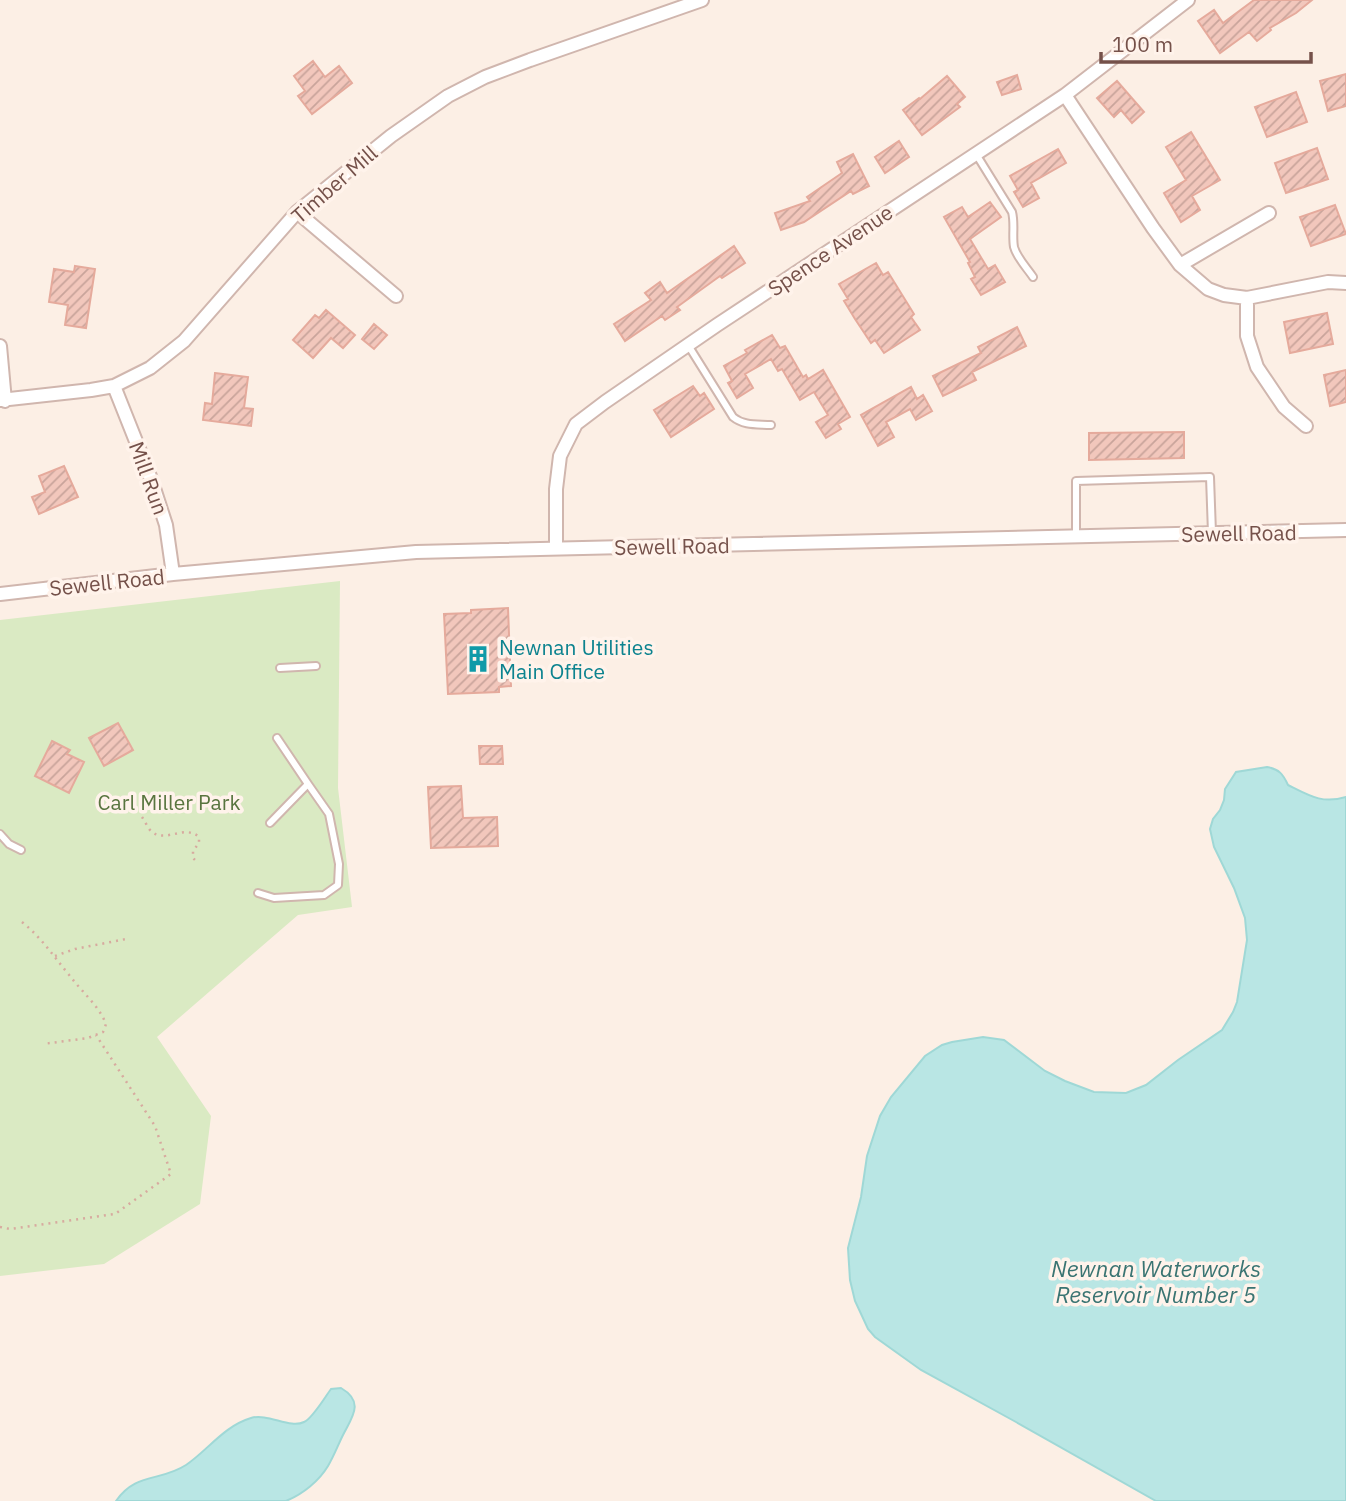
<svg xmlns="http://www.w3.org/2000/svg" width="1346" height="1501" font-family="'IBM Plex Sans',sans-serif">
<style>
.green{fill:#daeac3}
.water{fill:#b9e6e4;stroke:#9fd8d6;stroke-width:2}
.building{fill:url(#building-hatch);stroke:#e5aa9c;stroke-width:2}
.lines{fill:none;stroke-linecap:round;stroke-linejoin:round}
.service-casing{stroke:#d0b6ae;stroke-width:10}
.minor-casing{stroke:#d0b6ae;stroke-width:16}
.path{stroke:#d7aa9f;stroke-width:2.5;stroke-dasharray:2 5;stroke-linecap:butt}
.service{stroke:#fff;stroke-width:6}
.minor{stroke:#fff;stroke-width:12}
.labels{text-anchor:middle;dominant-baseline:central;stroke-width:7;stroke-linejoin:round;paint-order:stroke}
.street-label{font-size:21px;fill:#75514a;stroke:#fff3eb}
.culture-label{font-size:21px;fill:#0d838f;stroke:#fff3eb;text-anchor:start}
.park-label{font-size:21px;fill:#59753f;stroke:#fff3eb}
.water-label{font-size:23px;font-style:italic;fill:#3a7472;stroke:#fff3eb}
</style>
<defs>
<pattern id="building-hatch" width="6" height="6" patternUnits="userSpaceOnUse" patternTransform="scale(1.75)"><rect width="6" height="6" fill="#f2c7bc"/><path d="M-1 1l2-2M0 6l6-6M5 7l2-2" fill="none" stroke="#c9a49b"/></pattern>
</defs>
<rect width="100%" height="100%" fill="#fcefe5"/>
<path class="green" d="M340 581 338 788 352 907 298 915 157 1037 211 1116 200 1204 104 1264 0 1276V620Z"/>
<path class="water" d="M1267 767C1279 769 1283 774 1288 785 1310 796 1322 804 1346 797V1501H1156L1016 1422 921 1370 875 1337 868 1329 855 1301 850 1280 848 1248 861 1197 867 1156 880 1116 891 1097 925 1056 942 1045 952 1042 983 1037 1004 1040 1045 1071 1065 1081 1094 1092 1126 1093 1146 1085 1178 1060 1222 1030 1233 1012 1237 1002 1247 940 1245 918 1234 888 1214 847 1210 829 1213 819 1220 810 1224 800 1225 789 1236 772Z
M341 1388C365 1402 352 1417 343 1435 338 1445 334 1456 328 1466 319 1481 303 1494 286 1501H116C136 1472 160 1482 186 1465 208 1450 224 1426 251 1418 268 1413 290 1429 304 1422 312 1419 325 1397 331 1389Z"/>
<path class="building" d="M1254 0H1312L1296 13 1270 28 1271 30 1257 41 1249 32 1220 53 1198 21 1214 10 1223 23Z
M313 61 325 77 339 66 352 83 312 114 298 96 305 91 294 76Z
M1346 74V106L1328 111 1320 81Z
M1017 75 1021 89 1002 95 997 82Z
M947 76 965 97 957 104 960 107 922 135 903 110 919 98 920 99Z
M1117 81 1144 112 1132 123 1121 110 1114 117 1097 98Z
M1296 92 1307 122 1267 137 1255 107Z
M1191 132 1220 180 1192 196 1200 210 1181 222 1164 193 1186 180 1166 147Z
M899 141 909 157 885 173 875 157Z
M1317 148 1328 179 1286 193 1275 163Z
M1058 149 1066 163 1031 183 1039 198 1023 207 1014 192 1018 190 1010 176Z
M853 154 869 186 853 194 851 191 804 222 781 230 775 213 810 201 807 197 842 173 837 162Z
M990 202 1001 217 970 239 988 269 995 265 1005 282 981 295 971 279 975 277 968 263 970 262 944 217 962 207 968 217Z
M1335 205 1346 234 1311 246 1300 217Z
M734 246 745 263 722 278 720 276 677 307 680 310 665 320 662 316 625 341 614 324 651 300 645 293 660 282 667 293Z
M876 263 883 275 888 272 914 314 911 317 920 330 884 353 875 340 871 343 855 319 844 301 848 299 839 284Z
M75 266 95 269 86 328 65 325 68 305 49 302 54 269 74 272Z
M326 310 355 335 343 348 331 338 313 358 293 340 315 315 319 318Z
M1327 313 1333 344 1290 353 1284 322Z
M374 324 387 335 374 349 362 339Z
M1017 327 1026 346 972 372 976 380 943 396 933 376 981 353 978 347Z
M772 335 780 348 785 346 803 377 806 375 808 379 823 370 850 417 838 424 841 429 826 438 816 422 828 415 814 392 800 400 782 369 778 371 771 359 745 374 753 388 737 398 728 383 732 381 724 366 747 353 745 350Z
M1346 370V402L1330 406 1324 375Z
M215 373 248 377 244 408 253 409 251 426 203 420 205 403 212 404Z
M693 386 700 396 704 393 714 409 671 437 654 410Z
M911 387 917 399 923 395 932 411 916 420 910 409 886 422 894 437 878 446 861 415Z
M1184 432V458L1089 460V433Z
M64 466 78 497 39 514 32 497 45 492 39 476Z
M508 608 511 686 499 687V692L448 694 444 614 471 613V610Z
M118 723 133 750 104 766 89 738Z
M52 741 70 750 67 754 84 762 69 793 35 776Z
M479 746H502L503 764H480Z
M461 786 463 818 497 817 498 846 431 848 428 787Z"/>
<g class="lines">
<defs>
<path id="service" d="M976 154 1012 212C1015 223 1012 236 1014 247 1017 258 1027 268 1033 277
M688 345 733 417C744 426 757 424 771 425
M1076 536V481L1210 477 1212 533
M280 668 316 666
M277 738 308 784
M0 834 9 844 21 850
M258 893 274 898 324 895 338 885 339 864 329 814 308 784 270 823"/>
<path id="minor" d="M1065 95 1153 228 1180 265 1208 289 1224 295 1247 298 1328 282 1346 283
M297 212 396 296
M1180 265 1269 213
M1247 298V336L1257 367 1284 407 1306 426
M0 346 5 401
M114 386 151 479 166 525 173 574
M0 400 91 390 114 386 150 368 184 341 297 212 391 136 448 96 485 77 530 60 702 0
M556 548V489L560 456 576 424 605 402 717 325 1065 95 1188 0
M0 594 173 574 416 552 1346 530"/>
</defs>
<use href="#service" class="service-casing"/>
<use href="#minor" class="minor-casing"/>
<path class="path" d="M142 817C145 821 148 829 152 832 166 843 185 824 199 837V843L193 851V858L196 861
M22 922C42 938 54 957 70 976 82 992 99 1006 106 1024L103 1032 88 1038 43 1044
M55 956 75 949 126 939
M0 1227 10 1229 115 1214 171 1174 155 1126 96 1035"/>
<use href="#service" class="service"/>
<use href="#minor" class="minor"/>
</g>
<defs>
<symbol id="building-bare" viewBox="-9 -9 18 18"><path d="M-4-6H4V6H1V3H-1V6H-4ZM-2.5-4.3h1.7v1.8h-1.7ZM.8-4.3h1.7v1.8H.8ZM-2.5-1h1.7V.8h-1.7ZM.8-1h1.7V.8H.8Z" fill="#0f9aa8" stroke="#fff3eb" stroke-width="2.5" paint-order="stroke"/></symbol>
</defs>
<g fill-rule="evenodd">
<use href="#building-bare" x="459" y="640" width="38" height="38"/>
</g>
<g class="labels">
<g class="street-label">
<text transform="translate(334 184) rotate(-41)">Timber Mill</text>
<text transform="translate(830 250) rotate(-34)">Spence Avenue</text>
<text transform="translate(149 478) rotate(70)">Mill Run</text>
<text transform="translate(1239 533) rotate(-1)">Sewell Road</text>
<text transform="translate(672 546) rotate(-1)">Sewell Road</text>
<text transform="translate(107 582) rotate(-6)">Sewell Road</text>
</g>
<g class="culture-label">
<text x="499" y="647">Newnan Utilities<tspan x="499" dy="24">Main Office</tspan></text>
</g>
<g class="park-label">
<text x="169" y="802">Carl Miller Park</text>
</g>
<g class="water-label">
<text x="1156" y="1268">Newnan Waterworks<tspan x="1156" dy="26">Reservoir Number 5</tspan></text>
</g>
</g>
<path d="M1101 52v10h210v-10" fill="none" stroke="#75514a" stroke-width="3.5"/>
<text x="1112" y="52" font-size="21" fill="#75514a" stroke="#fff3eb" stroke-width="5" paint-order="stroke">100 m</text>
</svg>
